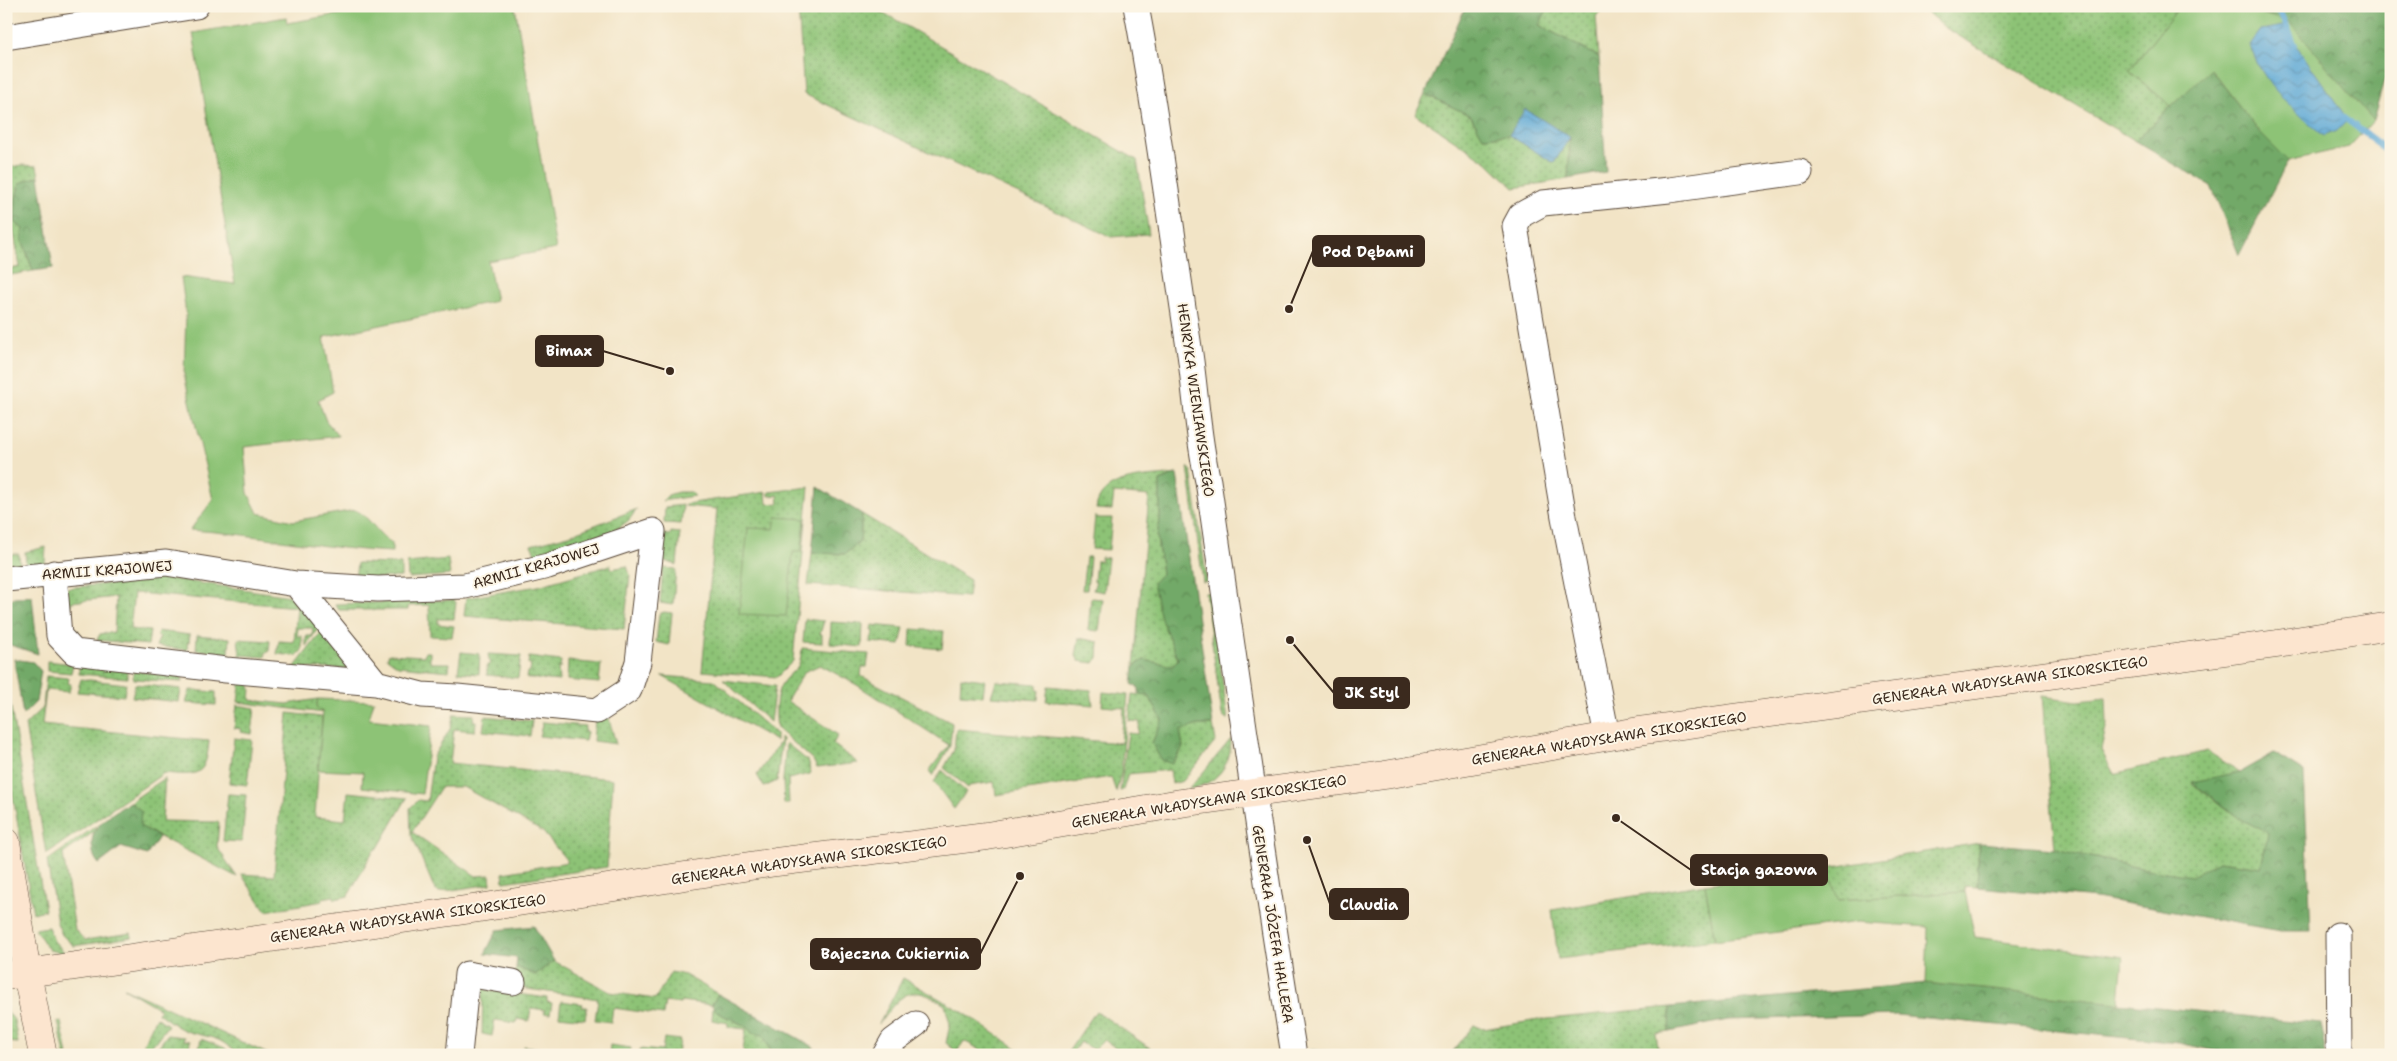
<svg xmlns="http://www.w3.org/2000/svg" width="2397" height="1061" font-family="'Shantell Sans',sans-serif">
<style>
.grass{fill:url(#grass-dots);stroke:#64764a}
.forest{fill:url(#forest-crowns);stroke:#566a42}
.green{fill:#8dc376;stroke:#64764a}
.water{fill:url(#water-waves);stroke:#4c6a7a}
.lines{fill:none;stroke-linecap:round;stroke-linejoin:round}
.stream{stroke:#5ea9d6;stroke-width:6}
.street-casing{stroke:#564637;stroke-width:27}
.secondary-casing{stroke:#564637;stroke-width:29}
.street{stroke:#fff;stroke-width:25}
.secondary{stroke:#fce5cf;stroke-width:28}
.labels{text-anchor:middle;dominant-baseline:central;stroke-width:4;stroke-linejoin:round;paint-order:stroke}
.street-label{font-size:14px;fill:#3b2a1e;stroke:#fcf5e5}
.leader{fill:none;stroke:#3b2a1e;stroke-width:2}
.callout-dot{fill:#3b2a1e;stroke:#fcf5e5;stroke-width:2}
.callout{fill:#3b2a1e;stroke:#3b2a1e;stroke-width:2}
.callout-label{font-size:15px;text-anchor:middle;font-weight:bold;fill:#fff}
</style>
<defs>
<pattern id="grass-dots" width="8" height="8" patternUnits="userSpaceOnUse" patternTransform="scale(1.25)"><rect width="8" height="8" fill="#8dc376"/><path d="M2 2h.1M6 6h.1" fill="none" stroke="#749f60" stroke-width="1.8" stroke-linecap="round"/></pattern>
<pattern id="forest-crowns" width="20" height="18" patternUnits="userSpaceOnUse" patternTransform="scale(1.25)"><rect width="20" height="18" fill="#72a967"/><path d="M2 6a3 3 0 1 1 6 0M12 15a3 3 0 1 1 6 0" fill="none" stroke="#5f8a54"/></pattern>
<pattern id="water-waves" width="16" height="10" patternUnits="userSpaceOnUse" patternTransform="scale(1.25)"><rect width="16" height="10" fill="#5ea9d6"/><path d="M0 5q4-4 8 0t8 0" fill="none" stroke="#4f8aad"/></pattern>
</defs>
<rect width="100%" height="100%" fill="#fcf5e5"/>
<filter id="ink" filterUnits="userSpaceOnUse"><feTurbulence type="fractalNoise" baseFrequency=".02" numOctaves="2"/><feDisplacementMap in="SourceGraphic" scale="10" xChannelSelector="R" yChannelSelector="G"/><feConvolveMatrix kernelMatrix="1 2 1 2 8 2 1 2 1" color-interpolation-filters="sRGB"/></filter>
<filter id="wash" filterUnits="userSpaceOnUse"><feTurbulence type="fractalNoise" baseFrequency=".0096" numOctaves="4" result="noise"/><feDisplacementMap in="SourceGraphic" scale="20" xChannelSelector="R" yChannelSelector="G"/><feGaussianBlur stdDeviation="1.12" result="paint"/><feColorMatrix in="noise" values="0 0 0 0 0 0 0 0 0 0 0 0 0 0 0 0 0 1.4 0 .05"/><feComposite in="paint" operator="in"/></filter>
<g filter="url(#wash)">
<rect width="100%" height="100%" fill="#f2e4c6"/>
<path class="grass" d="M798 6H872L1137 160 1149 234 1111 237 804 94Z
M1549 6H1608L1596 16 1599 57 1539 25Z
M1920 6H2180L2129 71 2171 106 2135 141 1944 27Z
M1425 94 1471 116 1483 137 1509 135 1554 163 1570 137 1568 179 1514 188 1487 162 1415 114Z
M22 165 37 166 39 176 20 183 16 197 15 222 23 229 22 239 33 271 6 276V270L20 267 6 189V168Z
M1188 467 1191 470 1207 581 1203 582Z
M1177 474 1160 481V520L1157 536 1162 574 1161 619 1178 659 1173 666 1144 660 1134 666 1149 496 1114 493 1112 510 1096 509C1100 474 1151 478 1177 474Z
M809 487 793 661 777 677 702 671 717 509 685 506 686 504 766 492 767 504 779 503 778 495 769 496V492Z
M678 492H691L694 496 662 501 668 495Z
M683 505 681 524 664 523 665 507Z
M637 509 629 520 615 531 537 557 531 545 569 535Z
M862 514 970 580 968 597 808 585 812 553 845 554 860 542Z
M1095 516 1098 518H1112L1109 550 1092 549Z
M671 532 680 533 677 565 664 561 659 563 664 534 670 535Z
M46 547 45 562 43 565 26 566 25 552Z
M6 554H19L20 566 6 568Z
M1086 557H1090L1087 590H1082Z
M1101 557 1108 558 1104 592 1093 590 1096 581H1094L1096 561H1101Z
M448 559 450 575 408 578 407 563Z
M357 563 401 564V577L355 579Z
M611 565V569L627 566 630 575 624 629 464 616 466 598 538 586Z
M663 568 676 569 673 605 660 603Z
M165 578 291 596 297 598 320 626 306 646V636H312L313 628H298L297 636H302V650L297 656 277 654 279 641 294 642 297 607 134 593 130 629 150 631 148 645 97 640 100 634 114 632 116 597 71 602 69 629 79 631 73 634 68 631 67 588Z
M1205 592 1210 593 1228 720 1222 715Z
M1091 598 1103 599 1099 631 1088 630Z
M454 600 456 602 454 619H438V624L454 626 452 637 430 636 429 605 408 606V610H339L335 604Z
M664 612 672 613 669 645 656 642 659 614Z
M805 619 824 621 820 634H822V643L803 642Z
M831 622 863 624 862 647 830 644Z
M872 625 904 628 900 645 870 642 874 631 871 630Z
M911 629 944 631 942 649 910 646Z
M323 630 351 669 294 668Z
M158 631 190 635 189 642H187L188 650 156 646 160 637 157 636Z
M197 635 230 638 229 653 196 650Z
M1079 638 1099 642 1098 658 1094 663 1079 661 1076 656Z
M238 639 270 641 269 652H266L265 657 240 655Z
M802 648 869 654 867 667H862L861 676 952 723 950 746 933 776 929 771 949 745 857 685 820 665 804 672 787 701 838 735 833 744 858 763 817 768 813 760 777 728C775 717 775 695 781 685 793 666 799 676 802 648Z
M425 652H430V663H450L449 671 398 666 387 658 389 654 424 656Z
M461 652 480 654 479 674 458 672Z
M488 654 521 656 518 678 487 675V665H490Z
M529 657 561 661 560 668H558L559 681 526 678 527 672H530L531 664H528Z
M47 661 73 664 71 673 47 671Z
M568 661 601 664 599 683 567 680Z
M79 666 127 670V678L79 674Z
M134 671 183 676 182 682 133 679Z
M46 676 69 678 68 684H71L69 692 46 690 42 725 209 741C206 777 198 776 164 773L46 854 25 725 43 708Z
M662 676 714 680 776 734V741Z
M961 677 985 680 983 696 960 694Z
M6 678 45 910 33 913 6 756Z
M241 678C253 684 251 688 250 700L287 704 318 699 316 708 323 713 238 702Z
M81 679 126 684 124 696 77 692Z
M723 680 775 686 770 722Z
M996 681 1037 684V689L1039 690 1038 700 991 696Z
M135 684 181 689 179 702 132 697Z
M1048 686 1091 690 1093 705 1046 701Z
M190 690 216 692V705L186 703Z
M1103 692 1128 695 1121 774 1116 792 1111 777 996 795 994 782 969 786 968 788 944 768 954 750 956 729 1121 743 1124 708 1102 706Z
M1132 694 1149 696 1162 720 1152 743 1161 760 1173 763 1183 747 1180 731 1198 725H1213L1216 741 1183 781 1172 784 1170 770 1128 774 1123 790 1120 791 1128 733 1138 734 1140 722 1129 721Z
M2042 696 2078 701 2106 698 2107 724 2101 750 2114 774 2207 751 2240 772 2192 783 2235 816 2269 833 2261 867 2219 861 2192 877 2140 868 2055 849Z
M237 705 255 708 252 734 240 732 241 729 234 728Z
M288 713 322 717 315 817 345 820 348 792 407 798 378 848 373 851 348 896 335 899 334 896 322 898 323 901 266 911 241 874 274 876Z
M454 714 474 715 473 721H476L475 731 454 729 450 763 613 779 607 867 504 882 503 873 568 862 543 832 463 787H441L412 832 476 876 490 875 491 884 439 892 435 890 411 834 410 808 418 800 427 801 433 757 450 729Z
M608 715 616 744 593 741 595 720Z
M485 716 532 721 530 736 483 731Z
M543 722 585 726 584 732H587L585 741 539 736Z
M780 737 782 739 777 781 764 787 757 775 780 742Z
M234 738 252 740 247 785 229 783Z
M1231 739C1231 766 1217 784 1189 789Z
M786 743 809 762 810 774 788 779 789 804H784L783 780Z
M942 770 966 792 954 809 934 782Z
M165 778 162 821 219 822 217 847 237 877 139 826 130 802Z
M228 794 246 795 242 842 223 841Z
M96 826 95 831 63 854 75 930 85 940 131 933 132 937 74 946 62 935 57 923 47 861Z
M1979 843 1977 887 1964 886 1965 892 1838 900 1827 868Z
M1705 884 1715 940 1558 959 1552 910Z
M48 927 54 941 66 954 49 950 35 929Z
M554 961 610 992 655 999 671 972 685 975 718 994 712 1005 681 1001 680 1004 665 1002 663 1015 613 1008 611 1022 595 1020 598 999 513 987 516 967 535 975Z
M903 978 961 1011 1027 1055H990L964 1041 957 1052 946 1043 950 1024 945 1005C910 981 900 995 879 1024Z
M124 988 270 1055H237C221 1036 210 1038 189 1032 178 1029 167 1019 158 1013L160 1009Z
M483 989 547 998V1002L552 1003 550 1014 544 1013 545 1010 531 1008 529 1021 517 1019 516 1023 495 1020 492 1036 482 1034Z
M561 1001 583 1004 582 1007H587L585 1019 559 1016Z
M713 1007 721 1014 763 1035 773 1055H745L746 1052 743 1051 746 1029 728 1027V1023L712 1020Z
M1670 1007 1669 1032 1656 1034 1659 1055H1450L1474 1025 1483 1029 1538 1020Z
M6 1009 14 1020 18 1043 6 1042Z
M1096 1011 1160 1055H1127L1104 1040 1094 1050 1080 1042 1071 1055H1066Z
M156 1017 168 1025 145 1055H138Z
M58 1021 61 1022 68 1055H65Z
M167 1035 184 1037 183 1040 190 1041 189 1050 164 1047 162 1055H152Z
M664 1038 680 1040 678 1055H639L640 1049 662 1051Z
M201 1039 225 1048 231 1055 205 1050 204 1053 198 1052Z
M610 1045 631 1048 630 1055H609Z
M524 1046 582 1055H523Z
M1310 1050 1386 1055H1311Z"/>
<path class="forest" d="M1466 6H1549L1539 25 1599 57 1606 172 1568 179 1570 137 1526 110 1509 135 1483 137 1471 116 1425 94Z
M2237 6H2391V80L2384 81 2373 121 2289 23Z
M2210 68 2261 134 2288 161 2239 255 2211 186 2135 141Z
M39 176 53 268 33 271 22 239 23 229 15 222 16 197 20 183Z
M1177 474 1213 725H1198L1180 731 1183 747 1172 764 1161 760 1152 743 1162 720 1149 696 1139 695V688L1132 684 1134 666 1144 660 1173 666 1178 659 1161 619 1153 583 1162 574 1157 536 1160 520V481Z
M818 487 862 514 860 542 845 554 812 553Z
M32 596 38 654 7 644 6 599Z
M14 659 33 662 41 671 36 702 23 715Z
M2274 753 2304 772 2311 931H2280L2096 898 1977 887 1979 843 2055 849 2140 868 2192 876 2219 861 2261 867 2268 833 2235 816 2192 782 2240 772Z
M130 802 141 811 140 826 159 837 147 855 121 847 99 864C93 857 93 853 92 845 91 823 114 813 130 802Z
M534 926 554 961 535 975 516 967 517 958 485 954 497 930Z
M1926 983 2321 1024 2327 1055H2234L2179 1043 1897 1015 1728 1020 1669 1032 1670 1007Z
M718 994 814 1047 812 1055H773L763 1035 752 1033C743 1019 720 1020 712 1005Z"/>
<path class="green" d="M387 6H515L556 249 488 261 496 301 324 337 333 392 318 400 326 421 339 436 244 447 248 493 258 513 293 521 355 510C370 516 377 535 392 543V552C324 549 258 534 190 530L213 500 184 375 186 314 181 277 235 284 193 33 286 17 287 23Z
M2180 6H2237L2289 22 2373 121 2349 147 2288 161 2261 134 2211 69 2171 106 2129 71Z
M776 517 805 519 801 552H793L786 616 739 614 748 528 774 529Z
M318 699 374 701 369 719 431 726 422 794 362 787 363 772 318 770 323 712 316 708Z
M1827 868 1838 900 1965 892 1975 937 2123 957 2119 1003 1926 983 1928 927 1858 922 1715 940 1705 884Z"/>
<path class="water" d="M2283 26 2348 120 2337 131 2324 136C2294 110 2262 84 2250 45L2261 30Z
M1525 109 1570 137 1554 163 1509 135Z"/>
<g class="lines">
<path class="stream" d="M2277 6 2295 45
M2342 116 2391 153"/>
</g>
</g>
<g filter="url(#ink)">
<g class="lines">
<defs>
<path id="street" d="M1136 6C1158 121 1172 238 1190 354 1196 395 1198 440 1208 481 1236 672 1263 864 1294 1055
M6 37 196 6
M6 579 166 563 296 584 378 589 465 586 548 566 653 531 638 662 629 690 597 711 457 697 422 695 376 683 226 670 74 652 59 636 54 573
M296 584 376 683
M1607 736 1564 517 1515 226 1521 215 1543 203 1669 190 1800 172
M2338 935 2339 1055
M459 1055 467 974 513 982
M885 1055 893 1041 916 1024"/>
<path id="secondary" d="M6 842 27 973 43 1055
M6 976 479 908 776 862 987 836 1181 803 1385 775 1645 730 2277 644 2391 626"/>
</defs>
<use href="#street" class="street-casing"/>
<use href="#secondary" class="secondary-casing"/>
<use href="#street" class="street"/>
<use href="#secondary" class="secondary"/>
</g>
</g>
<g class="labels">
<g class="street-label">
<text transform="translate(1196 400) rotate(82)">HENRYKA WIENIAWSKIEGO</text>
<text transform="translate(536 566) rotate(-16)">ARMII KRAJOWEJ</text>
<text transform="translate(107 570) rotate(-4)">ARMII KRAJOWEJ</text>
<text transform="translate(2010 680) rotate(-8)">GENERAŁA WŁADYSŁAWA SIKORSKIEGO</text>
<text transform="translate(1609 738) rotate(-9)">GENERAŁA WŁADYSŁAWA SIKORSKIEGO</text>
<text transform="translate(1209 801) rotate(-9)">GENERAŁA WŁADYSŁAWA SIKORSKIEGO</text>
<text transform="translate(809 860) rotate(-8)">GENERAŁA WŁADYSŁAWA SIKORSKIEGO</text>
<text transform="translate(408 918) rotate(-8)">GENERAŁA WŁADYSŁAWA SIKORSKIEGO</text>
<text transform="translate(1273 924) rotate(81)">GENERAŁA JÓZEFA HALLERA</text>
</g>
</g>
<path class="leader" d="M1289 309L1313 251M670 371L603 351M1290 640L1334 693M1616 818L1691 870M1307 840L1330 904M1020 876L980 954"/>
<g class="callout-dot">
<circle cx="1289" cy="309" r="5"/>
<circle cx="670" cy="371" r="5"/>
<circle cx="1290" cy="640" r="5"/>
<circle cx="1616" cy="818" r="5"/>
<circle cx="1307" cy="840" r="5"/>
<circle cx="1020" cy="876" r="5"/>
</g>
<g class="callout">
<rect x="1313" y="236" width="111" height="30" rx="5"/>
<rect x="536" y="336" width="67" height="30" rx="5"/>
<rect x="1334" y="678" width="75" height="30" rx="5"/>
<rect x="1691" y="855" width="136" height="30" rx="5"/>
<rect x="1330" y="889" width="78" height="30" rx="5"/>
<rect x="811" y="939" width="169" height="30" rx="5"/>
</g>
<g class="callout-label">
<text x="1368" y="257">Pod Dębami</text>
<text x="569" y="356">Bimax</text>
<text x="1372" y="698">JK Styl</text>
<text x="1759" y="875">Stacja gazowa</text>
<text x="1369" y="910">Claudia</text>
<text x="895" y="959">Bajeczna Cukiernia</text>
</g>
<rect width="2397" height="1061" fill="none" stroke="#fcf5e5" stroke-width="25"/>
</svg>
